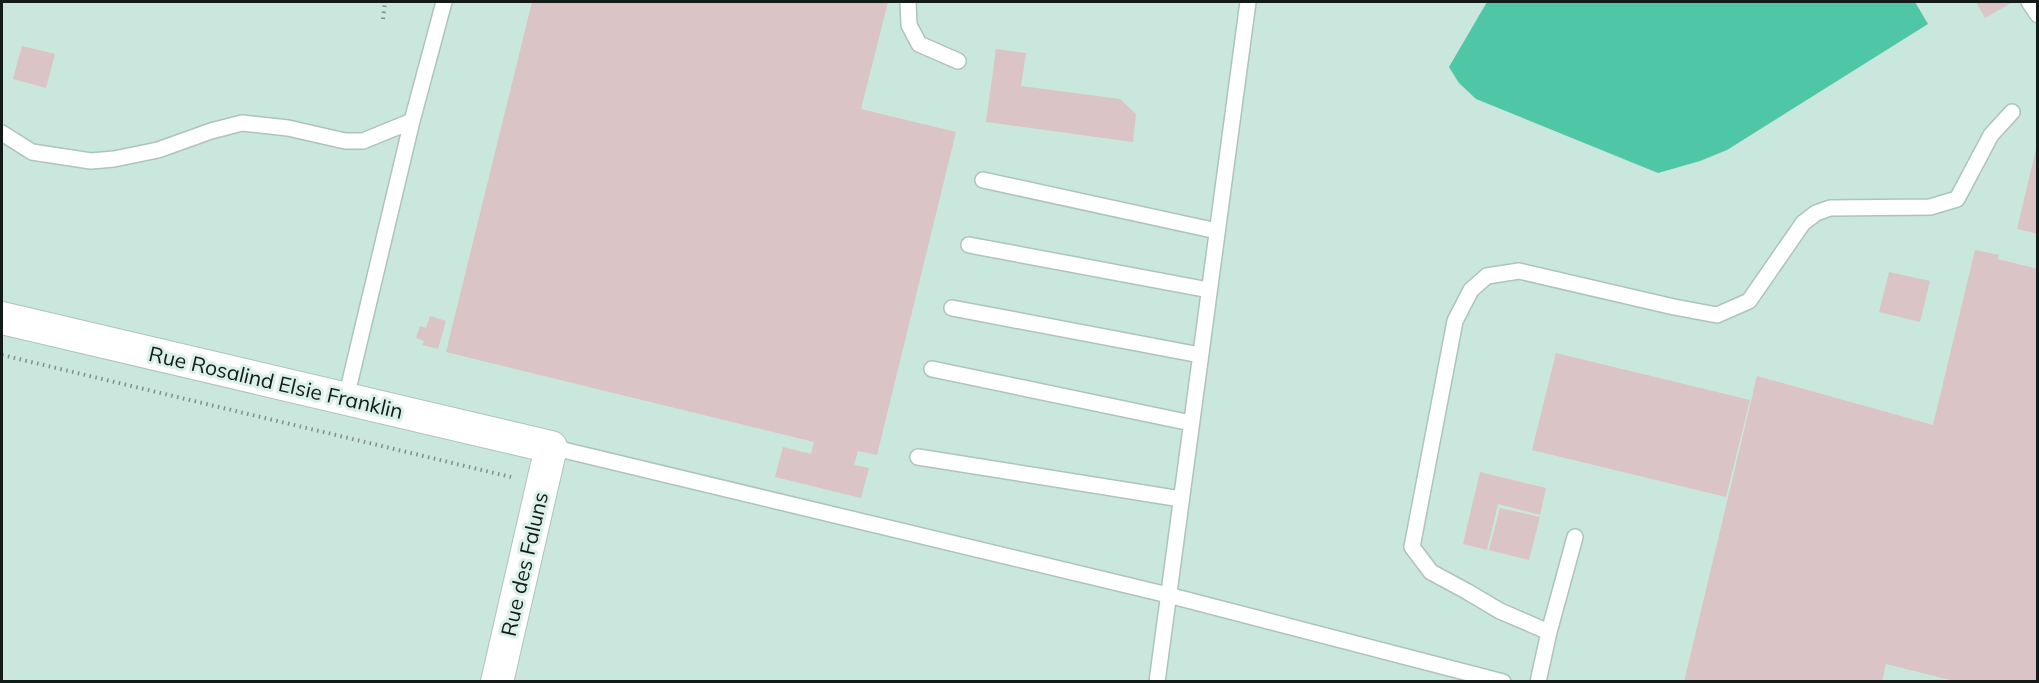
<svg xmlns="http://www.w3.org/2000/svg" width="2039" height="683" font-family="Mulish,sans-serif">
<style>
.built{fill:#c9e7dc}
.water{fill:#4fc6a6}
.building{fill:#dac4c5}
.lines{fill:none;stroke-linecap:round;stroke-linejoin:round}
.lane-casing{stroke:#aec3bb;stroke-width:18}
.street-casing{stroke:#aec3bb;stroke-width:34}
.path{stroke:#808f8a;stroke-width:4;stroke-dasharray:1.5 4.5;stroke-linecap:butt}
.lane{stroke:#fff;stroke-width:15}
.street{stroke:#fff;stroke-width:32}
.labels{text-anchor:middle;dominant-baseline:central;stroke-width:6;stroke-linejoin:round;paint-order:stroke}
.street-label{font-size:21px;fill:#131b18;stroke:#dbf0e9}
</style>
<rect width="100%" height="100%" fill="#dbf0e9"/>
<path class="built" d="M2 2H2037V681H2Z"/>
<path class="water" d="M1487 2H1915L1928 24 1727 150 1700 161 1658 173 1476 99 1459 83 1449 67Z"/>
<path class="building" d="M532 2H888L861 109 956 132 877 455 858 451 854 465 869 468 861 498 775 477 783 447 811 454 814 442 446 352Z
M1976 2H2013L1985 18Z
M22 46 55 54 46 88 13 79Z
M996 49 1026 53 1021 86 1120 99 1136 114 1133 142 986 122Z
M2037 145H2038V234L2017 229Z
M1975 250 1999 255 1998 259 2038 269V682H1958L1886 664 1882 682H1684L1757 376 1933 425Z
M1889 272 1930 281 1920 322 1879 312Z
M430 316 446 321 438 349 422 345 424 341 416 338 420 326 426 328Z
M1556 353 1750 400 1726 497 1532 450Z
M1480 472 1546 488 1540 515 1498 504 1487 550 1463 544Z
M1500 508 1540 517 1529 560 1489 550Z"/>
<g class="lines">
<defs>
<path id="lane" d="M908 2 909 25 919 44 958 61
M2029 2 2038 15
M2 133 32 152 91 161 114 159 158 150 211 131 242 123 288 128 345 141H363L412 121
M983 180 1217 231
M969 245 1209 290
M952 308 1200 355
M932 369 1191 423
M346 398 412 121 444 2
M551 447 1168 595 1503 682
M918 457 1181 499
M1549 632 1575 537
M1157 682 1248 2
M1538 682 1549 632 1500 611 1468 592 1431 572 1412 547 1455 321 1471 290 1487 276 1519 271 1674 307 1717 315 1749 301 1803 223 1816 213 1830 208 1930 207 1957 199 1991 135 2012 112"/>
<path id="street" d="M2 318 551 447 497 682"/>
</defs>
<use href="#lane" class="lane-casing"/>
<use href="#street" class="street-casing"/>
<path class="path" d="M383 19 385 2
M2 355 511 477"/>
<use href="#lane" class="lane"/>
<use href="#street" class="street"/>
</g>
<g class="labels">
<g class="street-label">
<text transform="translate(276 382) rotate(13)">Rue Rosalind Elsie Franklin</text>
<text transform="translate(524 564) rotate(-77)">Rue des Faluns</text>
</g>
</g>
<rect width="2039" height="683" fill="none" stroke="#131b18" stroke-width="6"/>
</svg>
